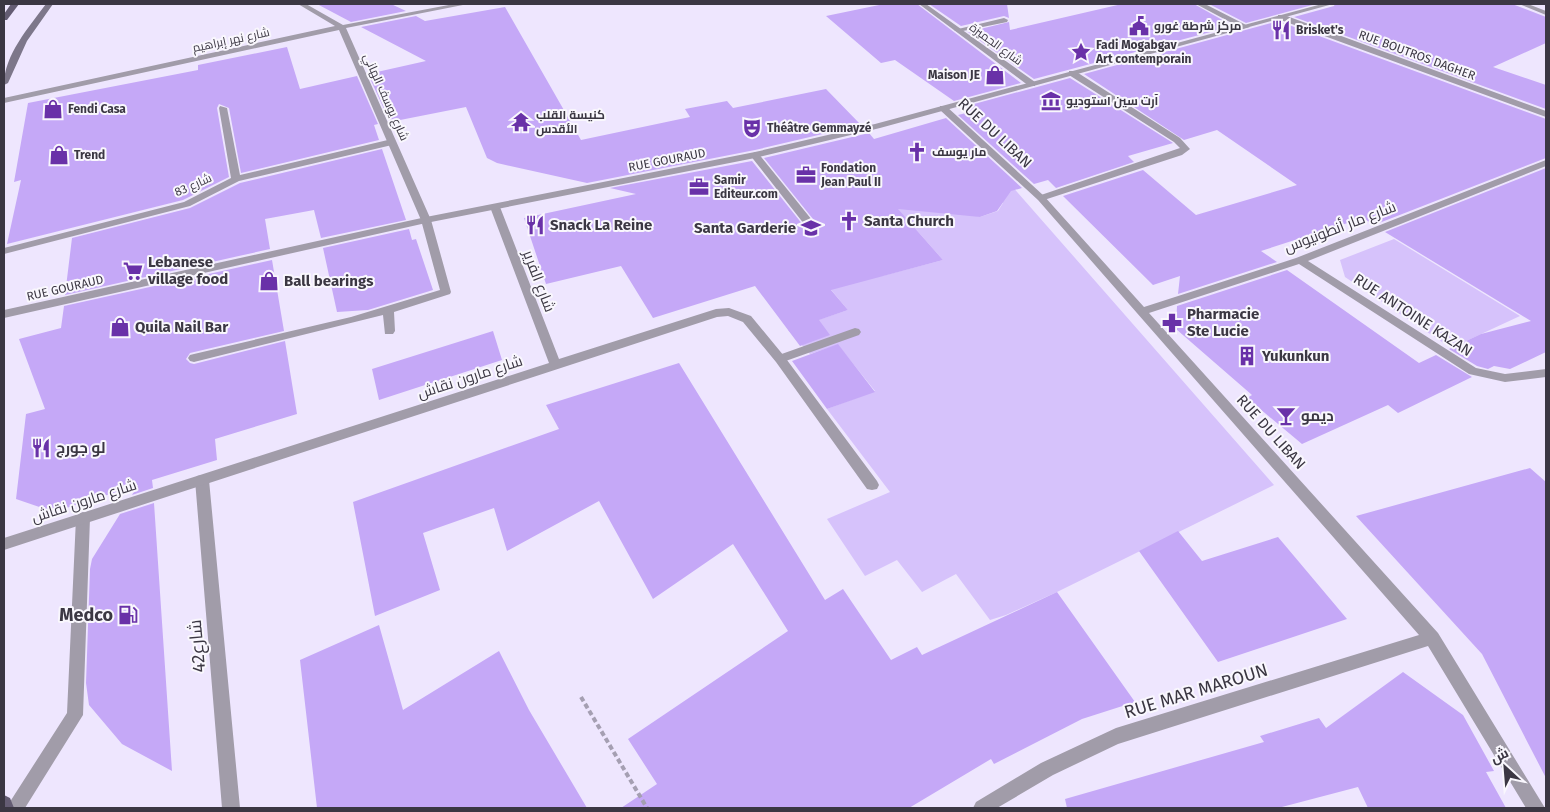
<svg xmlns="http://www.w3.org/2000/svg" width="1550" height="812" font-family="'Fira Sans',Cairo,sans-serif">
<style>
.green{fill:#d6c2fb}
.building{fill:#c5a8f7}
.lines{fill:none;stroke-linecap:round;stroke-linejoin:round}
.path{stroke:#a59fb2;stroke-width:4;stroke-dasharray:5 3;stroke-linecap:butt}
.service{fill:#a19ca9;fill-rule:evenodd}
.pedestrian{fill:#a19ca9;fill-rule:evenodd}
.minor{fill:#a19ca9;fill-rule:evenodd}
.tertiary{fill:#a19ca9;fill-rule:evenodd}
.secondary{fill:#7d778a;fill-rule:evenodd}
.primary{fill:#645c73;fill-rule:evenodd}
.labels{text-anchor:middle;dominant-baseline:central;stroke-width:4;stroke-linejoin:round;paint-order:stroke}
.far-poi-label{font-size:12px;font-weight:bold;fill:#3b3743;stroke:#f9f7fd;text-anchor:start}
.far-street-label{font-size:12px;fill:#3b3743;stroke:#f9f7fd}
.street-label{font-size:15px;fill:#3b3743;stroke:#f9f7fd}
.poi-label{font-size:15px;font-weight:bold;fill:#3b3743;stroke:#f9f7fd;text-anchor:start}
.near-poi-label{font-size:18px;font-weight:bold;fill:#3b3743;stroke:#f9f7fd;text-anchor:end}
.near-street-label{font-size:18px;fill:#3b3743;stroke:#f9f7fd}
</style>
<rect width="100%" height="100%" fill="#eee6fe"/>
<path class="green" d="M990 161 1274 485 1057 592 1006 615 990 620 956 574 922 592 897 560 865 576 827 519 890 492 827 409 875 391 838 345 810 354 788 330 848 310 817 273 868 259 882 276 943 260 906 218 878 224 830 167 980 217 998 211 1003 203Z
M1394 239 1520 316 1451 348 1345 277 1340 260Z"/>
<path class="building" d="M317 4H391L406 11 351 22Z
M884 4H917L1021 83 954 101 895 60 881 63 826 16Z
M929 4H1007L1009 18 1004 16 961 26Z
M1122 4H1194L1233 26 1034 79 968 32 1009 22 1010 30Z
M1209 4H1316L1246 23Z
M1335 4H1512L1546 17V43L1493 67 1546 85V109L1294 17 1334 6Z
M505 7 581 140 690 117 685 109 727 101 733 108 826 89 861 125 755 150 587 183 497 163 487 158 466 107 390 122 368 74 426 61 361 27 416 16 425 21Z
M1278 21 1546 119V158L1374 225 1363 218 1261 251 1277 262 1178 294 1180 276 1153 285 1063 196 1143 170 1196 215 1297 185 1217 130 1184 140 1084 74Z
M287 47 300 89 357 76 378 124 374 125 379 140 241 173 229 108 219 104 217 108 229 177 183 200 7 244 21 180 14 182 28 103 198 70V65Z
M1070 78 1173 143 1128 156 1134 162 1056 188 1048 180 1034 184 958 115 970 112 963 107Z
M946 118 1022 188 1011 191 997 211 980 217 898 209 943 260 831 290 848 310 819 320 830 335 800 346 755 286 653 318 621 266 546 284 524 218 636 194 610 188 752 161 807 230 816 231 817 224 764 158 869 133 874 139Z
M382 149 406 220 321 238 314 210 265 219 270 249 65 295 72 238 190 208 240 183Z
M1546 168V352L1510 369 1494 366 1488 369 1477 366 1449 349 1481 334 1531 321 1385 232Z
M409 229 412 240 416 239 433 290 368 310 337 312 323 248Z
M272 260 284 331 190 353 186 359 190 363 194 364 285 341 297 414 215 439 217 460 152 480 153 488 132 495 138 485 54 512 16 499 26 414 45 409 19 339 61 328 64 306Z
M1287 270 1419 363 1436 355 1472 377 1398 413 1388 405 1302 444 1247 398 1252 395 1176 329 1177 306Z
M493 331 502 360 379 400 372 369Z
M838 344 875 392 827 409 792 361Z
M679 363 825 600 843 589 891 660 917 647 922 655 1057 592 1135 702 1082 719 994 764 991 759 909 808H621L657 784 628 739 788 631 733 544 653 599 599 501 507 551 494 508 423 533 440 590 375 616 353 502 559 429 546 405Z
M1530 468 1546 482V778L1482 654 1356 516Z
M154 503 172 771 122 744 89 705 86 683 90 569 92 559 120 514Z
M1178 531 1202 561 1278 537 1347 619 1218 662 1139 551Z
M379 625 403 710 499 651 529 710 587 808H317L300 660Z
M1403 672 1463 715 1494 771 1486 772 1506 808H1368L1358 787 1278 808H1067L1065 799 1264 742 1260 736 1319 718 1326 728Z"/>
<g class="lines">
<path class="path" d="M581 697 647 808"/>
<path class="service" d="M1519 4H1528L1546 11V15Z
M1069 71H1075L1180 138 1190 149 1182 155 1044 200H1038V196L1180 148 1174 142 1069 75Z
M202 475 207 476 209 480 240 808H222L195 480 197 476Z
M83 512 88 514 90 518 83 715 25 808H6L67 713 76 518 78 514Z"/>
<path class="pedestrian" d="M1196 4H1205L1250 27 1243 29Z
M1004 18 1008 20 1007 22 958 32 954 30Z
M220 106 227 108 240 175 392 139 396 142 392 145 239 181 190 206 4 254V248L184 202 231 178 219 108Z
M755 152 758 153 816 225V229H808L750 155Z
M426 217 431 220 451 292 450 294 394 312 395 331 393 334H385L383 315 194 362 190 361 188 358 190 355 194 354 351 317 440 290 421 220Z
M855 328 859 329 861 332 859 335 780 363 774 359 776 356Z"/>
<path class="minor" d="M298 4H306L343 25 454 4H468L346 28 431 220 430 222 426 223 421 220 339 30 4 103V98L335 26Z
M919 4H926L1035 82V86H1029Z
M1278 15H1284L1546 111V117L1278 19Z
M940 106H946L1044 196 1144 307 1296 258 1546 160V166L1308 261 1476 368 1505 374 1546 369V377L1505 382 1469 374 1299 264 1149 313 1438 633 1545 808H1526L1428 646 1118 744 1053 775 997 808H973L976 802 1041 763 1116 728 1419 635 1038 200 940 110Z
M495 204 500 207 559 359 716 309 729 308 751 316 784 356 877 481 879 485 877 489 872 490 867 489 776 362 743 322 728 316 717 317 4 550V538L549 363 490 207Z"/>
<path class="tertiary" d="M1322 4H1333L880 128 755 158 426 223 4 318V310L426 217 755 152 875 124Z"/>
<path class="secondary" d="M46 4H53L27 41 8 83 4 85C4 55 29 27 46 4Z"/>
<path class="primary" d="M11 4H19L7 20H4V14Z
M4 795 10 798 14 808H4Z"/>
</g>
<defs>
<symbol id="civic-bare" viewBox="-9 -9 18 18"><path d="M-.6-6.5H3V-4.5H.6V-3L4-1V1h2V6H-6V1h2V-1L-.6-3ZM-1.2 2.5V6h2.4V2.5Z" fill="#6931a8" stroke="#f9f7fd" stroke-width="2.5" paint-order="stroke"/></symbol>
<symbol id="restaurant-bare" viewBox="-9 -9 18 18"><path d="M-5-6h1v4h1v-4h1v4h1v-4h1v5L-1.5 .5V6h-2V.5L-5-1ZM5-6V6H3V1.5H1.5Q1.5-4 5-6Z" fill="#6931a8" stroke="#f9f7fd" stroke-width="2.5" paint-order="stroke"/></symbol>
<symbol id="sight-bare" viewBox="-9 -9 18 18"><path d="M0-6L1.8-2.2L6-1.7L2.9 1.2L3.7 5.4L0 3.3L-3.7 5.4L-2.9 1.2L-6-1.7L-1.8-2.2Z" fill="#6931a8" stroke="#f9f7fd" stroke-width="2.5" paint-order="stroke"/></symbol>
<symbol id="shop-bare" viewBox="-9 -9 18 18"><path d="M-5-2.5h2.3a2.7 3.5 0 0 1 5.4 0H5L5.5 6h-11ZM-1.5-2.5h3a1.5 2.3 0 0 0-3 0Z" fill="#6931a8" stroke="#f9f7fd" stroke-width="2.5" paint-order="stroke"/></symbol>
<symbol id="museum-bare" viewBox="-9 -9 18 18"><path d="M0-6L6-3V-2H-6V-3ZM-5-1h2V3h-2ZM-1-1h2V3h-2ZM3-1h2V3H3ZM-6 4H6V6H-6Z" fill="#6931a8" stroke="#f9f7fd" stroke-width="2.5" paint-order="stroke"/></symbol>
<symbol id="temple-bare" viewBox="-9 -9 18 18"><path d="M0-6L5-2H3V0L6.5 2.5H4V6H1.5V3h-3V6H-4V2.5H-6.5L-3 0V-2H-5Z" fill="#6931a8" stroke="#f9f7fd" stroke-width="2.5" paint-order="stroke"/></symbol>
<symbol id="theatre-bare" viewBox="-9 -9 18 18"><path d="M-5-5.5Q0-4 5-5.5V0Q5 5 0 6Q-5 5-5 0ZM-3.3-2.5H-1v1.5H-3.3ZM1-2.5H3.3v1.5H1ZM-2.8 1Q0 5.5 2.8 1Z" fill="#6931a8" stroke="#f9f7fd" stroke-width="2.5" paint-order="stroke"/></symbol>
<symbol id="church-bare" viewBox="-9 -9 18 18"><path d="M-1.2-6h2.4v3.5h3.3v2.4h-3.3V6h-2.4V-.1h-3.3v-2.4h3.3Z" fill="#6931a8" stroke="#f9f7fd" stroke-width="2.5" paint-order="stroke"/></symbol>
<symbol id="office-bare" viewBox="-9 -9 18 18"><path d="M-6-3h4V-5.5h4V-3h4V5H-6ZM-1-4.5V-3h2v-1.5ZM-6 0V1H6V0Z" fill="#6931a8" stroke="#f9f7fd" stroke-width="2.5" paint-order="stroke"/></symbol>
<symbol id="school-bare" viewBox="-9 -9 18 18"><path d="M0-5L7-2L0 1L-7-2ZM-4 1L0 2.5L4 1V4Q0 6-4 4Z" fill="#6931a8" stroke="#f9f7fd" stroke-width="2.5" paint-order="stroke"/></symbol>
<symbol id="supermarket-bare" viewBox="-9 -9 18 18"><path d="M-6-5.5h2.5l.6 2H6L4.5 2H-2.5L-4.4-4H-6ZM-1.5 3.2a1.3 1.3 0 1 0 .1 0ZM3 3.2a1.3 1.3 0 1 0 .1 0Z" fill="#6931a8" stroke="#f9f7fd" stroke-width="2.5" paint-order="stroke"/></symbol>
<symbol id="pharmacy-bare" viewBox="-9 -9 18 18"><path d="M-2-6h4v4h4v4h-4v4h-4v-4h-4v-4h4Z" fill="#6931a8" stroke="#f9f7fd" stroke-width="2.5" paint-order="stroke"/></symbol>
<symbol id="building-bare" viewBox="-9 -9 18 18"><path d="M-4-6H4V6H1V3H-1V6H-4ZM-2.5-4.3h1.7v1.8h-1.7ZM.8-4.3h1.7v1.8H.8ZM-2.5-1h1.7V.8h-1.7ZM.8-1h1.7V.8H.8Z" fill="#6931a8" stroke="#f9f7fd" stroke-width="2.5" paint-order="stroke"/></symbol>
<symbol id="bar-bare" viewBox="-9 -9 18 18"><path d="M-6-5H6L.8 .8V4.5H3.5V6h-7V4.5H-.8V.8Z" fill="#6931a8" stroke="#f9f7fd" stroke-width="2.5" paint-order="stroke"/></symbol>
<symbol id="fuel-bare" viewBox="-9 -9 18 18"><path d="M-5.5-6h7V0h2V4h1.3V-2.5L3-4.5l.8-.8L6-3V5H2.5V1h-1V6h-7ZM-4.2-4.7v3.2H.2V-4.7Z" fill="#6931a8" stroke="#f9f7fd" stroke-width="2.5" paint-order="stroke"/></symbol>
</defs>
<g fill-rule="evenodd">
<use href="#civic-bare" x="1125" y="12" width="28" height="28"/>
<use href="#restaurant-bare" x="1267" y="16" width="28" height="28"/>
<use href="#sight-bare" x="1067" y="38" width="28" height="28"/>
<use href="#shop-bare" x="981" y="61" width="28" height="28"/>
<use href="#museum-bare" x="1037" y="87" width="28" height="28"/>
<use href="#shop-bare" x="39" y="95" width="28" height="28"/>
<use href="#temple-bare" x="507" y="108" width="28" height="28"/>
<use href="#theatre-bare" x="738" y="114" width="28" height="28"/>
<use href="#church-bare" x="903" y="138" width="28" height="28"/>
<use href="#shop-bare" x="45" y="141" width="28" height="28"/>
<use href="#office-bare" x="792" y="161" width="28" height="28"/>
<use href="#office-bare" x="685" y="173" width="28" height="28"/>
<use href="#church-bare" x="835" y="207" width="28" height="28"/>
<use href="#restaurant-bare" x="521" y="211" width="28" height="28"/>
<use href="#school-bare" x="797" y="214" width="28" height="28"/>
<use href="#supermarket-bare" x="119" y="257" width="28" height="28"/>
<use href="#shop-bare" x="255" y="267" width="28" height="28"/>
<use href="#pharmacy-bare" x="1158" y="309" width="28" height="28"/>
<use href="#shop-bare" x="106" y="313" width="28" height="28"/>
<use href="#building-bare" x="1233" y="342" width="28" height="28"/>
<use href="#bar-bare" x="1272" y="402" width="28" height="28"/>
<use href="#restaurant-bare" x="27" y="434" width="28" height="28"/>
<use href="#fuel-bare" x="114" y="601" width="28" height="28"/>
</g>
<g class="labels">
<g class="far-poi-label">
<text x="1154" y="26">مركز شرطة غورو</text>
<text x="1296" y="30">Brisket's</text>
<text x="1096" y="45">Fadi Mogabgav<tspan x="1096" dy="14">Art contemporain</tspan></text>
<text x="980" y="75" text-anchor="end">Maison JE</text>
<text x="1066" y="101">آرت سين استوديو</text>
<text x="68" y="109">Fendi Casa</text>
<text x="536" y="115">كنيسة القلب<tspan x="536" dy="14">الأقدس</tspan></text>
<text x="767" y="128">Théâtre Gemmayzé</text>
<text x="932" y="152">مار يوسف</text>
<text x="74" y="155">Trend</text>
<text x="821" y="168">Fondation<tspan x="821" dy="14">Jean Paul II</tspan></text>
<text x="714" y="180">Samir<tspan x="714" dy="14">Editeur.com</tspan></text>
</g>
<g class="far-street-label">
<text transform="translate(231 40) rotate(-12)">شارع نهر إبراهيم</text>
<text transform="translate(996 44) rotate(36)">شارع الجميزة</text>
<text transform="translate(1417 55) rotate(20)">RUE BOUTROS DAGHER</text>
<text transform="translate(386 97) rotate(66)">شارع يوسف الهاني</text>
<text transform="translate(667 160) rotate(-11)">RUE GOURAUD</text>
<text transform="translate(193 185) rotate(-24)">شارع 83</text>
<text transform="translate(65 288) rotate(-13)">RUE GOURAUD</text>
</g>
<g class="street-label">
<text transform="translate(995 133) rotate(43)">RUE DU LIBAN</text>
<text transform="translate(1340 227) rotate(-21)">شارع مار أنطونيوس</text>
<text transform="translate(539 281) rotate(69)">شارع الفرير</text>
<text transform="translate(1413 315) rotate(33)">RUE ANTOINE KAZAN</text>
<text transform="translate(470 377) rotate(-18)">شارع مارون نقاش</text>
<text transform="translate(1271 432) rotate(48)">RUE DU LIBAN</text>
<text transform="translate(84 501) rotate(-18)">شارع مارون نقاش</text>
</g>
<g class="poi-label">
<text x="864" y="221">Santa Church</text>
<text x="550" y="225">Snack La Reine</text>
<text x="796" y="228" text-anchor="end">Santa Garderie</text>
<text x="148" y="262">Lebanese<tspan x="148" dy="17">village food</tspan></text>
<text x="284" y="281">Ball bearings</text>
<text x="1187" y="314">Pharmacie<tspan x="1187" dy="17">Ste Lucie</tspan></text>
<text x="135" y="327">Quila Nail Bar</text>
<text x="1262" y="356">Yukunkun</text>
<text x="1301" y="416">ديمو</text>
<text x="56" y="448">لو جورج</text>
</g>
<g class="near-poi-label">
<text x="113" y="615">Medco</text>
</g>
<g class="near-street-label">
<text transform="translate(197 646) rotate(-95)">شارع42</text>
<text transform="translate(1196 691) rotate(-17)">RUE MAR MAROUN</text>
</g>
</g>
<rect width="1550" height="812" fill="none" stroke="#3b3743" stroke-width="10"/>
<g transform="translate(1505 767) rotate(334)" stroke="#f9f7fd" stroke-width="4" paint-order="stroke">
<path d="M0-4L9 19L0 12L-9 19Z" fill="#3b3743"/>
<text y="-8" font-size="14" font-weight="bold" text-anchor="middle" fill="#3b3743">ش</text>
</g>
</svg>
